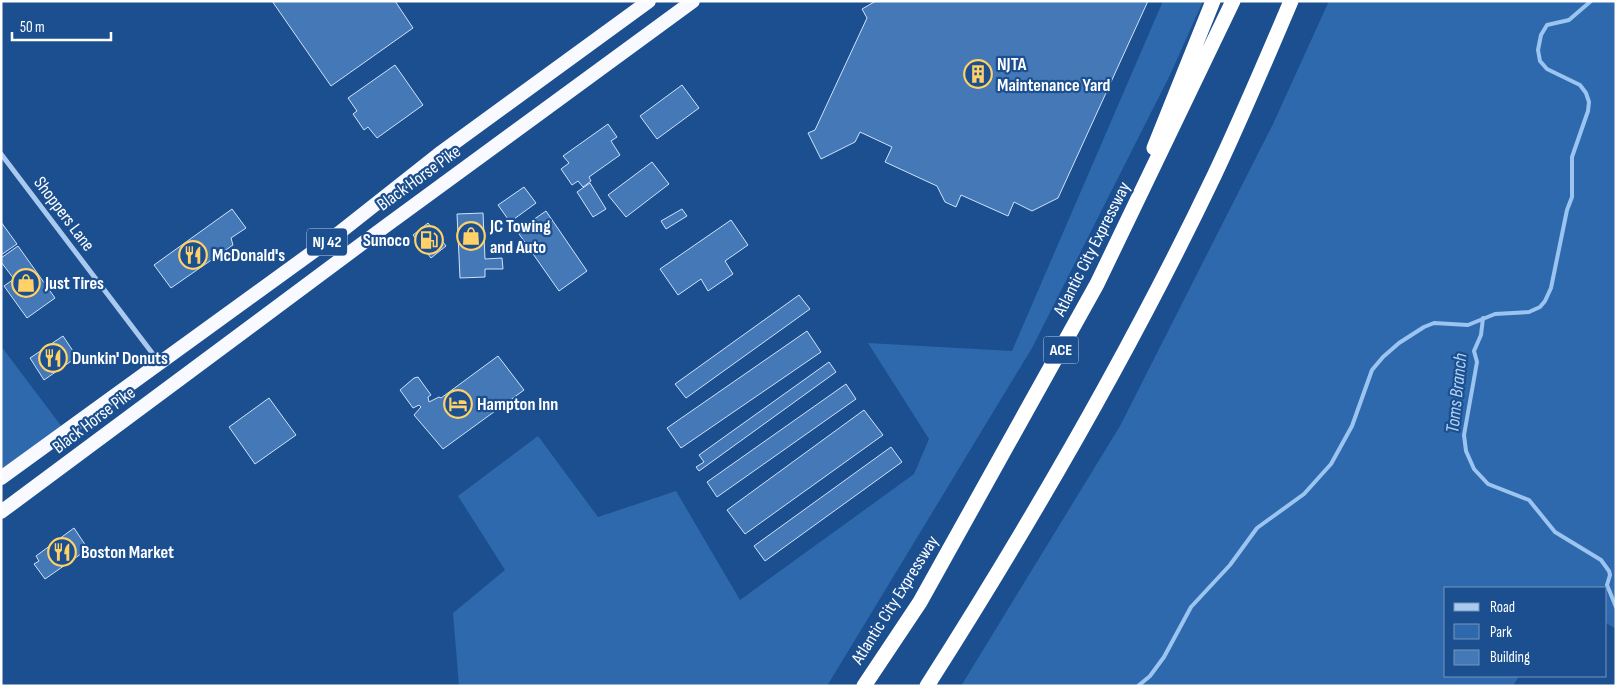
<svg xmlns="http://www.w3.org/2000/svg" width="1617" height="687" font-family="'Sofia Sans Condensed',sans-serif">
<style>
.green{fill:#2e69ad}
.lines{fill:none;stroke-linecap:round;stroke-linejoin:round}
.stream{stroke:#9cc4f0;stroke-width:4}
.building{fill:#4478b7;stroke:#cfe3fa}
.minor{stroke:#a9c9ee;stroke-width:5}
.trunk{stroke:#f8faff;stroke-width:14}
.motorway{stroke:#fff;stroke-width:15}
.labels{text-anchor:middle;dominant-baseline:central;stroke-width:4.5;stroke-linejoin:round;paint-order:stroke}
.shield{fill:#1b4f8f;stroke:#bbcadd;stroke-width:1}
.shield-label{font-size:16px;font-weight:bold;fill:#fff}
.poi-label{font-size:18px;font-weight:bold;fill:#fff;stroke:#1b4f8f;text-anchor:start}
.street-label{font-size:18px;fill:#fff;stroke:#1b4f8f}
.water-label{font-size:19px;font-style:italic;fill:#b5d3f5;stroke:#1b4f8f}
</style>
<rect width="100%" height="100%" fill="#1b4f8f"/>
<path class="green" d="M1163 1H1203L1170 75 1032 348 827 686H459L453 613 505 570 458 496 538 436 598 517 676 491 740 600 914 474 929 439 868 343 1012 351Z
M1329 1H1616V629L1606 623V588H1446V676H1519L1513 686H961L1120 426 1273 124Z
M1 346 65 431 1 478Z"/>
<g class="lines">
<path class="stream" d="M1483 318 1481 335 1474 351 1477 362 1464 435 1466 451 1474 469 1488 484 1529 500 1555 532 1601 560 1609 571 1610 575 1607 585 1616 607
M1138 686 1150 676 1164 657 1191 607 1230 565 1257 528 1304 494 1331 464 1352 426 1372 370 1383 357 1399 343 1424 327 1434 323 1468 325 1495 314 1529 312 1540 307 1545 301 1551 288 1567 210 1572 197V157L1588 111 1589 102 1586 93 1580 85 1547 69 1540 61 1538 50 1541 35 1547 25 1569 20 1591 1"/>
</g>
<path class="building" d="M272 1H395L413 28 331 86Z
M876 1H1148L1058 198 1032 211 1014 202 1008 216 961 195 956 207 945 202 937 186 885 162 892 147 860 132 855 142 821 159 808 133 815 130 867 18 862 9Z
M395 65 423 105 377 138 368 127 364 130 353 114 357 111 348 98Z
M682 85 699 108 657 139 640 116Z
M608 124 617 137 611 141 620 155 589 177 591 181 583 187 578 181 572 185 561 169 569 163 563 156Z
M652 162 669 184 626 217 608 195Z
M590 183 606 209 593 217 577 192Z
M524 187 536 203 510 222 498 205Z
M232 209 246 228 231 238 233 245 171 288 154 265Z
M682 209 687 216 666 229 661 221Z
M546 211 587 271 559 291 517 231Z
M483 213 485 259 502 258 503 269H485V277L460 278 457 214Z
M731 220 748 245 725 261 733 274 708 291 701 279 678 295 660 269Z
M1 222 17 244 1 255Z
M428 223 446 246 431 258 413 235Z
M18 246 55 298 27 318 4 286 14 279 1 262V258Z
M799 295 810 309 686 398 675 384Z
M807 331 821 352 681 448 667 428Z
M63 336 77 357 44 380 30 358Z
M498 356 524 390 443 449 414 415 421 407 419 405 413 408 400 390 414 378 418 377 431 395 428 397 429 402 439 397 441 398Z
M829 362 836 372 699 471 696 467 704 462 699 455Z
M846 384 856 399 717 497 707 482Z
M269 398 296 435 255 464 229 427Z
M864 410 883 435 745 534 727 510Z
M891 447 902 462 765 561 754 546Z
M74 528 88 549 45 579 34 564 39 561 36 556Z"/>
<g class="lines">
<path class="minor" d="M1 154 159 362"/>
<path class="trunk" d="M1 478 339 233 439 154 649 1
M1 512 383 228 693 1"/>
<path class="motorway" d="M1154 148 1213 1
M864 686 920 602 1097 284 1233 1
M927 686C1032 521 1130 352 1214 176 1241 119 1266 60 1291 1"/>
</g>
<defs>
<symbol id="building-ring" viewBox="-11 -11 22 22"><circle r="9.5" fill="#1b4f8f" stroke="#ffd166" stroke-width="1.5"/><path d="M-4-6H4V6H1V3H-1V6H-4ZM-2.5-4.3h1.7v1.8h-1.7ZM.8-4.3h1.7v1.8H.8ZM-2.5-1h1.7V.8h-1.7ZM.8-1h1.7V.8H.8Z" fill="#ffd166"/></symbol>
<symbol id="shop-ring" viewBox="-11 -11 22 22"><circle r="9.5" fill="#1b4f8f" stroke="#ffd166" stroke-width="1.5"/><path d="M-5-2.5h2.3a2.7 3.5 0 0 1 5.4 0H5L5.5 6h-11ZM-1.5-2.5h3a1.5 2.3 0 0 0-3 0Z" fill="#ffd166"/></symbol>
<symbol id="fuel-ring" viewBox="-11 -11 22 22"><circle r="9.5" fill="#1b4f8f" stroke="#ffd166" stroke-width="1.5"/><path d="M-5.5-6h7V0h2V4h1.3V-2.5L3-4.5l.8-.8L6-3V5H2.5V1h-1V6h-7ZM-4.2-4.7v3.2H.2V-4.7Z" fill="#ffd166"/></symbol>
<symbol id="restaurant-ring" viewBox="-11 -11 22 22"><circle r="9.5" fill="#1b4f8f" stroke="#ffd166" stroke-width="1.5"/><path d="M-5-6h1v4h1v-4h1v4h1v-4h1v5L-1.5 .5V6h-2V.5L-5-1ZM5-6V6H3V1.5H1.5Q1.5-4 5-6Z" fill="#ffd166"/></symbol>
<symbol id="hotel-ring" viewBox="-11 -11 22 22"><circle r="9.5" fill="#1b4f8f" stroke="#ffd166" stroke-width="1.5"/><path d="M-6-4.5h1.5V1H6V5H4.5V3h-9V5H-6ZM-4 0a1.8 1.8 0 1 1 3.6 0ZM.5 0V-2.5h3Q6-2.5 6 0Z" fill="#ffd166"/></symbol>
</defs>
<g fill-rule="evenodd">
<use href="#building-ring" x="962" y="58" width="32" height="32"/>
<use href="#shop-ring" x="455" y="220" width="32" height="32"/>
<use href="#fuel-ring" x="413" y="224" width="32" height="32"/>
<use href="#restaurant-ring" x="177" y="239" width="32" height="32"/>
<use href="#shop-ring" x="10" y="267" width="32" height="32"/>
<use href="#restaurant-ring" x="37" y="342" width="32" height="32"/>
<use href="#hotel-ring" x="442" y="388" width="32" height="32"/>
<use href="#restaurant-ring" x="46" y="536" width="32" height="32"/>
</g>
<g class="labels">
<g class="shield">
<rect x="307" y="228.5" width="40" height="27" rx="4"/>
<rect x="1043.5" y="336.5" width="35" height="27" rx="4"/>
</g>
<g class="shield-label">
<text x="327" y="242">NJ 42</text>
<text x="1061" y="350">ACE</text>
</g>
<g class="poi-label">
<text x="997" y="64">NJTA<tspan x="997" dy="21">Maintenance Yard</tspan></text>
<text x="490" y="226">JC Towing<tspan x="490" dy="21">and Auto</tspan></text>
<text x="410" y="240" text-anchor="end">Sunoco</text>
<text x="212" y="255">McDonald's</text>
<text x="45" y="283">Just Tires</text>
<text x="72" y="358">Dunkin' Donuts</text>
<text x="477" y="404">Hampton Inn</text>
<text x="81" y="552">Boston Market</text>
</g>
<g class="street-label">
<text transform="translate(419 178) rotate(-36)">Black Horse Pike</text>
<text transform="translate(64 214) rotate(53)">Shoppers Lane</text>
<text transform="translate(1092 249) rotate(-63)">Atlantic City Expressway</text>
<text transform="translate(94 420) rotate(-37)">Black Horse Pike</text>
<text transform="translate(895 600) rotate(-58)">Atlantic City Expressway</text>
</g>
<g class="water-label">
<text transform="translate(1457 393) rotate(-84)">Toms Branch</text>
</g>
</g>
<rect width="1617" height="687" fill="none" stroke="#ffffff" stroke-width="5"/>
<rect x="1444" y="587" width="162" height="90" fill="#1b4f8f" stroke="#7695bc"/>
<rect x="1454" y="603" width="25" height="8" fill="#a9c9ee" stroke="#7695bc"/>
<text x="1490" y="612" font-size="15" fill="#ffffff">Road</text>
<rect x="1454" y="624" width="25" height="15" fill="#2e69ad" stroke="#7695bc"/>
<text x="1490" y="637" font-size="15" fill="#ffffff">Park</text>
<rect x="1454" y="650" width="25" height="15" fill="#4478b7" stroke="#7695bc"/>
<text x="1490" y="662" font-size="15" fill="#ffffff">Building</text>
<path d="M12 32v8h99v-8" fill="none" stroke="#ffffff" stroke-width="2.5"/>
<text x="20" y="32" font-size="15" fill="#ffffff" stroke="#1b4f8f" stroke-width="4" paint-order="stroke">50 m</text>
</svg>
